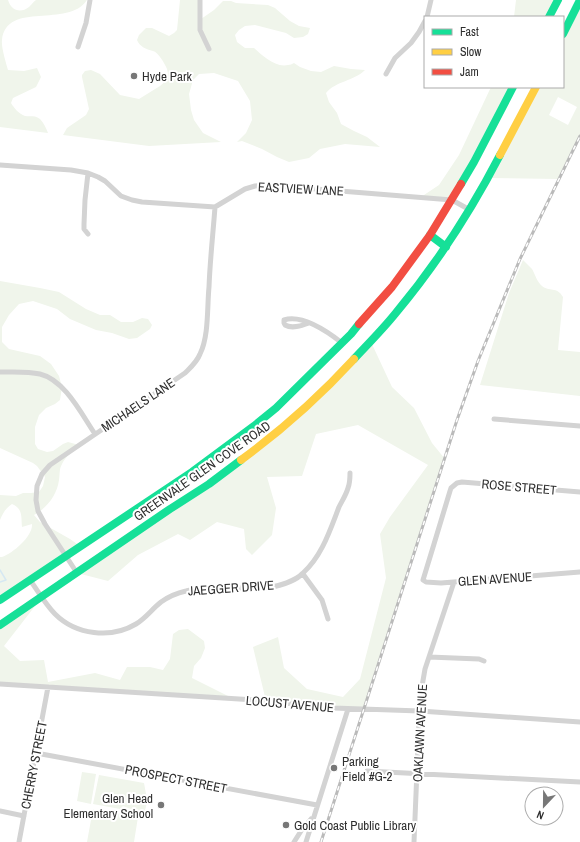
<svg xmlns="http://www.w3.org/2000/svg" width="580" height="842" font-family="'Archivo Narrow',sans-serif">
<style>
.green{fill:#f0f5eb;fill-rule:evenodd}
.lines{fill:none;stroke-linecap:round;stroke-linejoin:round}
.stream{stroke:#d6e8f2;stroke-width:1.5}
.street{stroke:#d3d3d3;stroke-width:5}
.fast{stroke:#16e098;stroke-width:8}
.slow{stroke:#ffcf43;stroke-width:8}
.jam{stroke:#f24e42;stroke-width:8}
.rail-casing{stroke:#bababa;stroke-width:3}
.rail{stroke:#fff;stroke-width:1.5;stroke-dasharray:4.5;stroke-linecap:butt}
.poi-dot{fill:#777;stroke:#fff;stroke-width:1.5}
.labels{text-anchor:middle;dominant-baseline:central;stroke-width:4;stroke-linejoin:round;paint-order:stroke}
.poi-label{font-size:13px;fill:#2e2e2e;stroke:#fff;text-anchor:start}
.street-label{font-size:13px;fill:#2e2e2e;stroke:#fff}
</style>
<rect width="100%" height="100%" fill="#fff"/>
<path class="green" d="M0 0H8C11 10 20 14 29 7 32 4 33 2 36 0H87C68 29 7 0 2 40 1 47 6 63 8 70L24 71 37 68 41 77 36 87 13 98 11 103C14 108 19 114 25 116 30 117 35 115 40 119 44 123 46 128 48 133L0 127Z
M180 0H199L201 19 214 10 223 1H231L236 3 268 5 275 8 290 21 299 26 310 28 308 34 303 37 294 38 286 33 255 25 245 26 239 30 235 35 237 42 245 48H254C262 55 275 68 288 65 290 65 292 64 294 63L300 67 311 71 321 72 334 66 351 69 365 70C354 81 336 81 326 93L329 102 337 113 341 124 354 131 367 137 380 147 345 144 320 149 309 158 289 162 277 157 262 149 242 141 237 142 246 133 252 120 250 101 238 81 214 73 199 74 193 80 189 94 191 110 194 120 203 133 221 142 149 146 63 135 67 128 86 115 89 109 82 77V75L85 71 91 70 100 74 120 95 139 99 160 86 168 79C168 76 168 72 167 69 165 64 158 52 153 51 146 49 140 47 137 40L139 35 146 28H152L169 36 174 33 177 30Z
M516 0H558L549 17H514Z
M580 0V136L558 179 488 178 536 87H563V34ZM558 97 577 107 568 125 549 115Z
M491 87H513L452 200 421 197 439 185 459 155Z
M523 260C526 263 529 266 532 269 535 274 537 282 542 286 549 292 557 286 563 297L558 350 580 352V396L480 385 509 293Z
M0 281 40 288 59 292 86 309 100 315H110L121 322H133L142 318 148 319 152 325 150 329 137 338 129 339 112 333 96 330 70 319 57 309 33 301 19 304 9 315 2 327V342L9 349 40 356 51 364 59 376 62 387 60 400 55 404 46 408 39 415 35 427V444L38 449 47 452 53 451 63 444 68 442 79 445C73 451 65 457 62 464 59 469 60 474 59 480 57 495 47 508 34 515L40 522 70 539 80 546 0 600V557H2C13 553 33 536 32 524L22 527C21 516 23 509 12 504 5 509 3 513 0 520V495L16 496 23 493H31L39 492 43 486 45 477 37 466 33 463 0 448Z
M371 342 392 387 414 408 432 443 445 459 364 709 266 701 253 647 278 637 284 668 307 689 343 697 360 679 386 578 380 534 390 517 428 465 358 425 316 434 302 476 267 477 276 508 272 535 252 555 246 549 244 529 217 522 190 540 178 534 138 555 108 581 77 573 251 453Z
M42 597 4 646 20 661 44 660 48 682 95 673 120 680 127 667H150L163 670 170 659 173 634 179 630 188 629 204 641 205 648 201 658 194 666 192 678 234 699 0 684V625Z
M82 772 96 774 91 804 77 801Z
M99 775 144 783 146 794 148 799 144 814 123 806 120 809 93 804Z
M93 809 138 817 134 842H87Z"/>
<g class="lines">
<path class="stream" d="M0 570 6 580 0 582"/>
<path class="street" d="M200 0V30L209 49
M427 17 431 0
M78 47 86 23 90 0
M386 74 395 58 411 43 419 32 425 21
M0 165 71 170 88 173 98 177 105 181 121 196 132 200 142 202 215 207 245 189 255 186 266 185 452 200 470 210
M88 234 84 229V224L85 200 88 173
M309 323C301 326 292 329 285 325L284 323V320C303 314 328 332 342 343
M0 372C13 372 27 371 40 374 65 380 82 415 95 434
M494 419 580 426
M580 492 462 482 457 483 451 488 450 491 434 544 423 580 426 582 441 583 580 572
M77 573 45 524 38 511 36 500 37 486 42 474 50 465 185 373C191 367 197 362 200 354 209 336 207 307 209 287 210 260 213 234 215 207
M303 574 322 600 328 619
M30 580C38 591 45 604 55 614 76 635 111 639 136 624 146 618 152 609 161 602 168 597 177 593 186 591 206 586 228 588 249 588 255 588 261 588 267 588 278 586 296 581 303 573 322 556 330 530 339 507 342 501 346 495 348 488 350 483 350 478 350 473
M429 657 479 659 484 661
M0 684 255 700 333 708 420 711 580 722
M36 753 317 805
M367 771 580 782
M0 811 24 816
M19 842 48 687
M294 842 301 831 311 819
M306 842 348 709
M414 842 420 698 425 669 454 582"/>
<path class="fast" d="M549 17 558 0
M563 34 580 0
M461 184 474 162 513 87
M430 235 446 247
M354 359C368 344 382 330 395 314 436 265 471 211 500 155
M0 600 192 472 254 426 276 408 351 334 359 324
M0 625 170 509 209 484 241 460"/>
<path class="slow" d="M500 155 536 87
M241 460C282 430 320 396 354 359"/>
<path class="jam" d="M359 324 392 287 430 235 461 184"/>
<defs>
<path id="rail" d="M321 842 457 420 478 361 520 259 580 136"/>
</defs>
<use href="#rail" class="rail-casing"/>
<use href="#rail" class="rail"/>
</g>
<g class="poi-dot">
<circle cx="134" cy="76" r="4"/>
<circle cx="334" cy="768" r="4"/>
<circle cx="161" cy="805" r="4"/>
<circle cx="286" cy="825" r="4"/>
</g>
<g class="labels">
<g class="poi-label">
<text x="142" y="76">Hyde Park</text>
<text x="342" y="761">Parking<tspan x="342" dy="15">Field #G-2</tspan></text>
<text x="153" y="798" text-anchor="end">Glen Head<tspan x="153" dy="15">Elementary School</tspan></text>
<text x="294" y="825">Gold Coast Public Library</text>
</g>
<g class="street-label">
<text transform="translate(301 189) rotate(3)">EASTVIEW LANE</text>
<text transform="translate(138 405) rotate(-34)">MICHAELS LANE</text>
<text transform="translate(202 471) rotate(-35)">GREENVALE GLEN COVE ROAD</text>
<text transform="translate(519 487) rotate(5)">ROSE STREET</text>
<text transform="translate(495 579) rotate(-4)">GLEN AVENUE</text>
<text transform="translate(231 588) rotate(-4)">JAEGGER DRIVE</text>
<text transform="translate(290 704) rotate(5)">LOCUST AVENUE</text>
<text transform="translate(420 733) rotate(-87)">OAKLAWN AVENUE</text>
<text transform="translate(34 765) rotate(-79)">CHERRY STREET</text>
<text transform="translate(176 779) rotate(11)">PROSPECT STREET</text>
</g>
</g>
<rect x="424" y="16" width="140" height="72" fill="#ffffff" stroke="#ababab"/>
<rect x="432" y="29" width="20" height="6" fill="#16e098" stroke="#ababab"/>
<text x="460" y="36" font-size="12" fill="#2e2e2e">Fast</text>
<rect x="432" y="49" width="20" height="6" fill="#ffcf43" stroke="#ababab"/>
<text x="460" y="56" font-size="12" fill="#2e2e2e">Slow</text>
<rect x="432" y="69" width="20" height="6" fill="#f24e42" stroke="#ababab"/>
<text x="460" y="76" font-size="12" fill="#2e2e2e">Jam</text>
<g transform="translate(544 806) rotate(202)"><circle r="19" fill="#ffffff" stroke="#ababab"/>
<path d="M0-3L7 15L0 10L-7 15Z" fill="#777777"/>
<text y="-6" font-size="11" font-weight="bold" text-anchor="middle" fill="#2e2e2e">N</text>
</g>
</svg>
